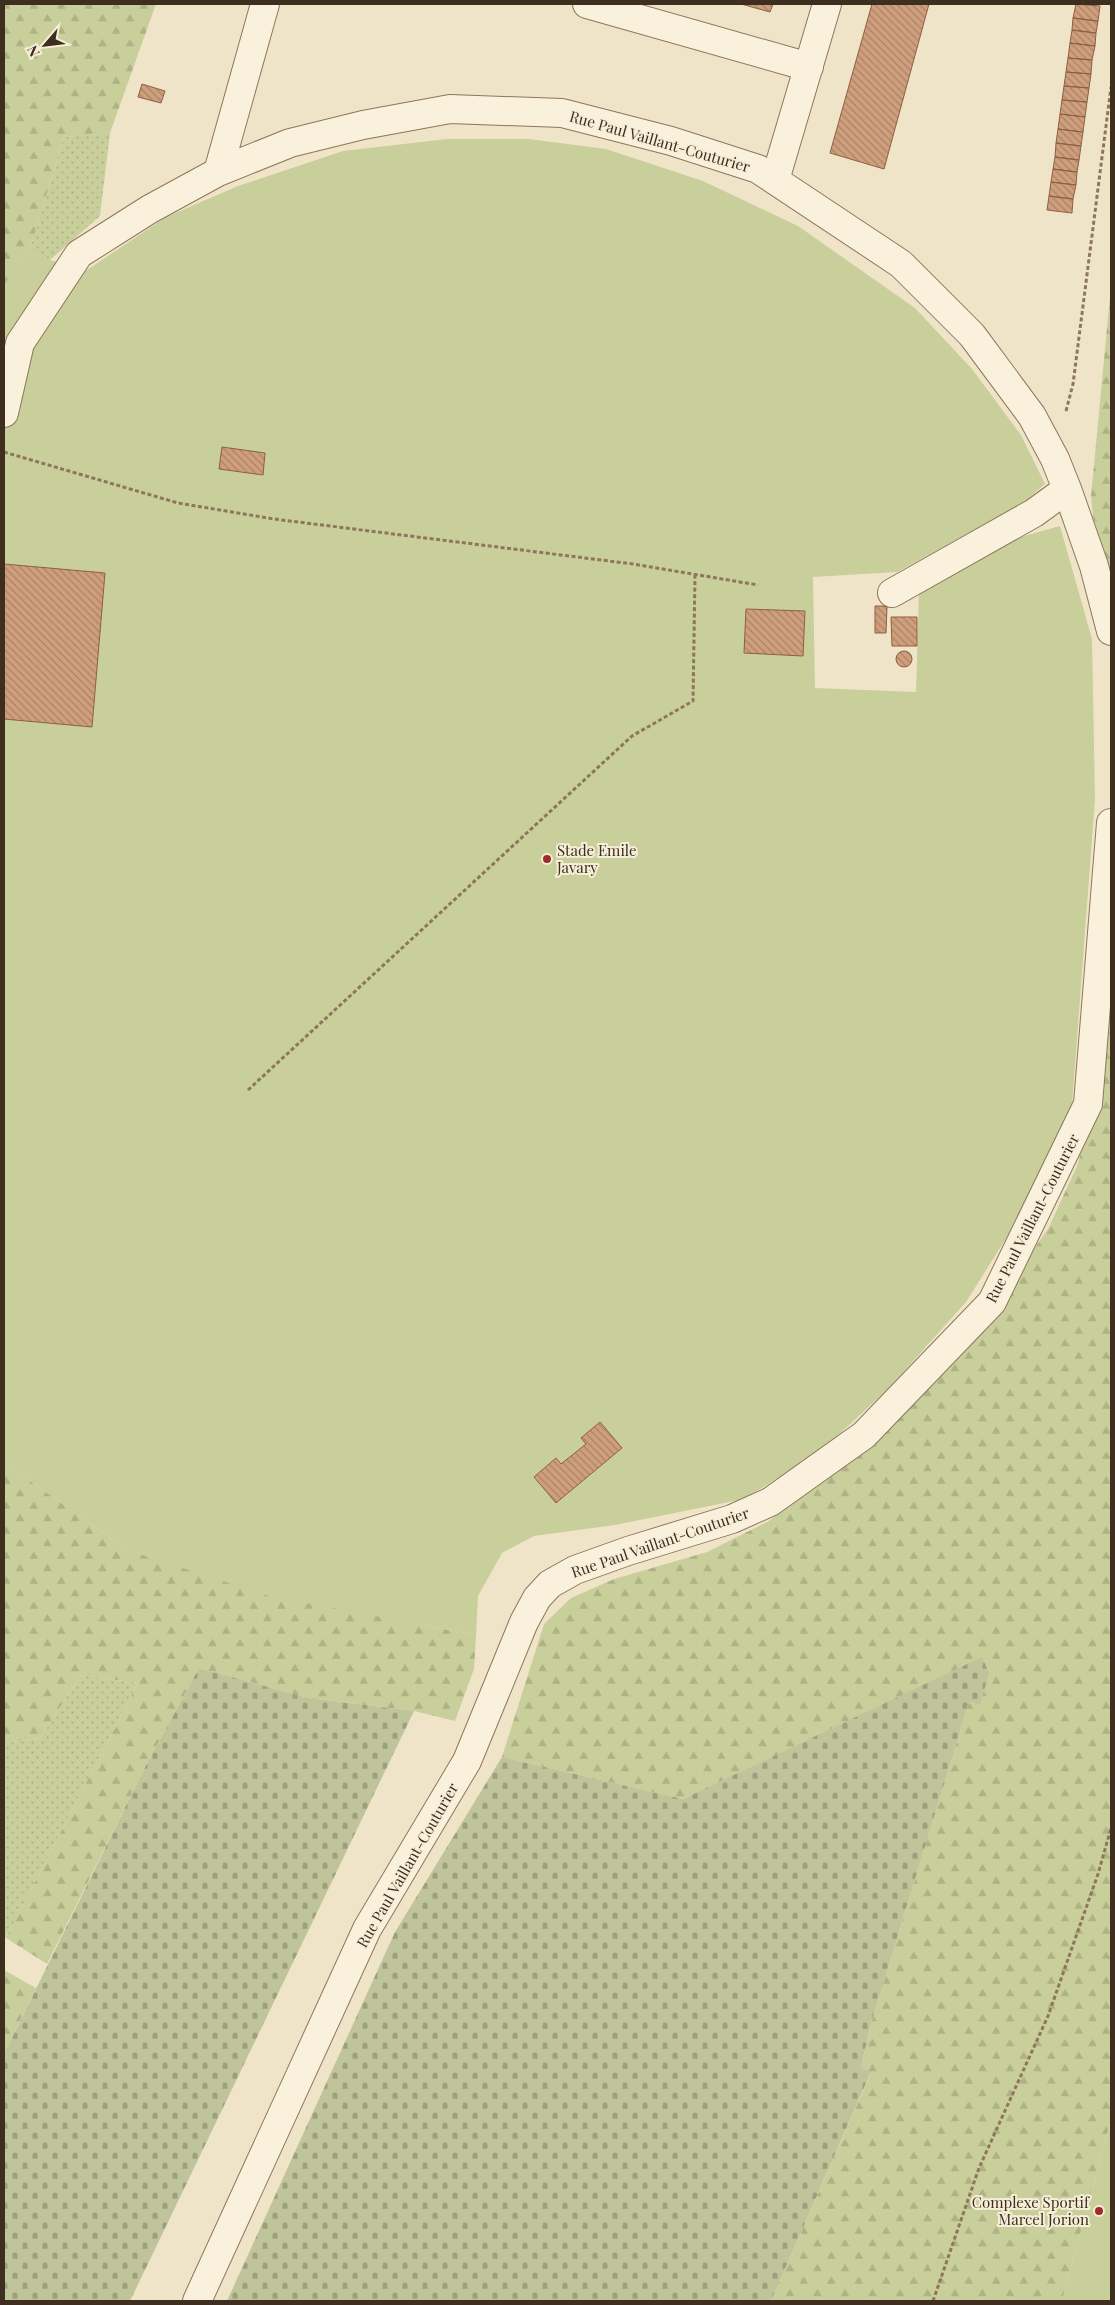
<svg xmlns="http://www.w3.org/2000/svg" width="1115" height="2305" font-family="'Playfair Display',serif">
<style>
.grass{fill:url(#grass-dots)}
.forest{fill:url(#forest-firs)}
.cemetery{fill:url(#cemetery-stones)}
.pitch{fill:#c9cf9b}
.building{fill:url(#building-back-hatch);stroke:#8d5f41}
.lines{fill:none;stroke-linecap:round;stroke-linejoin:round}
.minor-casing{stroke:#8d765c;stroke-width:30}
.path{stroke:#8d765c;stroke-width:3;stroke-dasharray:4 2.5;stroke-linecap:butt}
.minor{stroke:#faf1dc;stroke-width:28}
.poi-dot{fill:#9e2a2b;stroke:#f7eed8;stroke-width:2}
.labels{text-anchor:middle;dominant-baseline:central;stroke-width:4;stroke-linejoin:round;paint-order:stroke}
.street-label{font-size:15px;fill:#3d2e20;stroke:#f7eed8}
.poi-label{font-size:15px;fill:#3d2e20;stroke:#f7eed8;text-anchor:start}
</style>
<defs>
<pattern id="grass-dots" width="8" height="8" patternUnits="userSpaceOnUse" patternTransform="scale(1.25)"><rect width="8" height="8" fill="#c9cf9b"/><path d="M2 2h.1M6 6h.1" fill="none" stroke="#aeb285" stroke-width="1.8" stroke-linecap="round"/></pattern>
<pattern id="forest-firs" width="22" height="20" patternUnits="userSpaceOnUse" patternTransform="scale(1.25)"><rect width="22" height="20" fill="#c9cf9b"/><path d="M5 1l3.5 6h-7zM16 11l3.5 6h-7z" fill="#aeb285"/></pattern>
<pattern id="cemetery-stones" width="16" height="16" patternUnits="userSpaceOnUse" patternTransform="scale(1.25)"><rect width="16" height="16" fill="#bfc49a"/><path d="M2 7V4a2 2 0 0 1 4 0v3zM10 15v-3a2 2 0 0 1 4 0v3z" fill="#9ca07d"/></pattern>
<pattern id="building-back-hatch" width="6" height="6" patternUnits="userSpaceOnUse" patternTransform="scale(1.25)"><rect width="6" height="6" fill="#cf9f7d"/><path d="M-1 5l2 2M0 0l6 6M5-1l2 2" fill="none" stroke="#a98266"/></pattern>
</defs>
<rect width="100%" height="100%" fill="#f0e4c8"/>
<path class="grass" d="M110 133 100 216 50 260 28 314 4 285 30 249 64 137Z
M81 1675 138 1683 6 1938 4 1937V1743L40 1738Z"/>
<path class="forest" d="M4 4H156L110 133 64 137 30 249 4 285Z
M1111 286V573L1093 517 1091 496Z
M1111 957V2120L1062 2301H771L871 2073 861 2068 870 2027 969 1702 980 1705 982 1658 683 1799 502 1757 544 1624 571 1598 614 1579 707 1552 769 1521 830 1475 982 1322 1048 1229 1077 1166 1102 1078Z
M4 1462 127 1550 423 1625 476 1635 474 1669 455 1721 414 1711 309 1698 199 1668 143 1771 47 1964 6 1938 138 1683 81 1675 40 1738 4 1743Z
M4 1970 36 1988 4 2054Z"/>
<path class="cemetery" d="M982 1657 989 1673 980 1705 969 1702 870 2027 861 2068 871 2072 771 2301H227L395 1932 502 1757 683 1799Z
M199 1668 309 1698 414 1711 130 2301H4V2054L143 1771Z"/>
<path class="pitch" d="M447 139H529L606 149 703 181 798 226 915 308 972 369 1021 435 1045 484 1022 504 897 572 813 577 815 688 916 692 919 592 1013 539 1060 526 1092 639 1095 799 1072 1105 1055 1161 966 1302 889 1388 821 1451 744 1499 615 1525 534 1536 502 1553 478 1596 476 1635 269 1596 127 1550 4 1462V285L30 249 50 260 87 270 166 217 238 186 343 151Z
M1111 2120V2301H1062Z"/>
<path class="building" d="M741 4H773L770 12Z
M872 4H929L884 169 830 153Z
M1076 4 1100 6 1098 21 1073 18Z
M1073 18 1098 21 1096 33 1072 30Z
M1072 30 1096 33 1095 46 1070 43Z
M1070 43 1095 46 1092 60 1068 58Z
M1068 58 1092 60 1091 74 1066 72Z
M1066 72 1091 74 1089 88 1064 86Z
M142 84 165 91 161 103 138 97Z
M1064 86 1089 88 1087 102 1062 100Z
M1062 100 1087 102 1085 117 1060 114Z
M1060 114 1085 117 1083 132 1058 129Z
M1058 129 1083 132 1081 146 1056 143Z
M1056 143 1081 146 1079 160 1055 157Z
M1055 157 1079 160 1077 172 1053 169Z
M1053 169 1077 172 1076 185 1051 182Z
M1051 182 1076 185 1073 199 1049 196Z
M1049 196 1073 199 1072 213 1047 210Z
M222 447 265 453 263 475 219 469Z
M4 564 105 573 92 727 4 719Z
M875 606H887L886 633H875Z
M746 609 805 611 803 656 744 653Z
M891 617H917V646H892Z
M896 659a8 8 0 1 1 16 0a8 8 0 1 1-16 0Z
M600 1422 622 1448 556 1503 534 1477 556 1458 561 1464 586 1444 581 1438Z"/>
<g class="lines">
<defs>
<path id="minor" d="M587 4 809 67
M218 172 265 4
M775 180 827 4
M4 413 20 343 79 254 150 209 218 172 290 143 363 125 450 109 562 113 671 141 758 169 901 264 972 335 1032 416 1055 459 1067 489 1094 566 1111 631
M892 593 1034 513 1067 489
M197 2301 367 1929 467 1761 524 1622 537 1598 550 1584 575 1570 628 1551 732 1519 770 1502 864 1435 992 1302 1088 1104 1111 823"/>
</defs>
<use href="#minor" class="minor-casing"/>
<path class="path" d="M1066 411 1073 384 1111 87
M4 452 178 503 274 519 633 564 758 585
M248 1090 632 736 693 701 695 575
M933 2301 979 2168 1048 2016 1098 1874 1111 1828"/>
<use href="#minor" class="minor"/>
</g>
<g class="poi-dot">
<circle cx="547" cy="859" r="5"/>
<circle cx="1099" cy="2211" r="5"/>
</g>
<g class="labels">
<g class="street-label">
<text transform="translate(660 141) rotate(16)">Rue Paul Vaillant-Couturier</text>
<text transform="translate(1032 1218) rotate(-63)">Rue Paul Vaillant-Couturier</text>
<text transform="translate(660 1542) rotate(-19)">Rue Paul Vaillant-Couturier</text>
<text transform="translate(407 1865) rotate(-60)">Rue Paul Vaillant-Couturier</text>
</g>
<g class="poi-label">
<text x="557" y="850">Stade Emile<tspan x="557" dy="17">Javary</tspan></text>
<text x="1089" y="2202" text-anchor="end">Complexe Sportif<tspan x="1089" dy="17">Marcel Jorion</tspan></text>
</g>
</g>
<rect width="1115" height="2305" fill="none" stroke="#3d2e20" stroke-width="10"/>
<g transform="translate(45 45) rotate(242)" stroke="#f7eed8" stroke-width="4" paint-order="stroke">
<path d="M0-4L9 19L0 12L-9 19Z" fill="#3d2e20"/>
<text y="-8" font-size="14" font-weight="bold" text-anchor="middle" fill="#3d2e20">N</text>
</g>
</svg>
